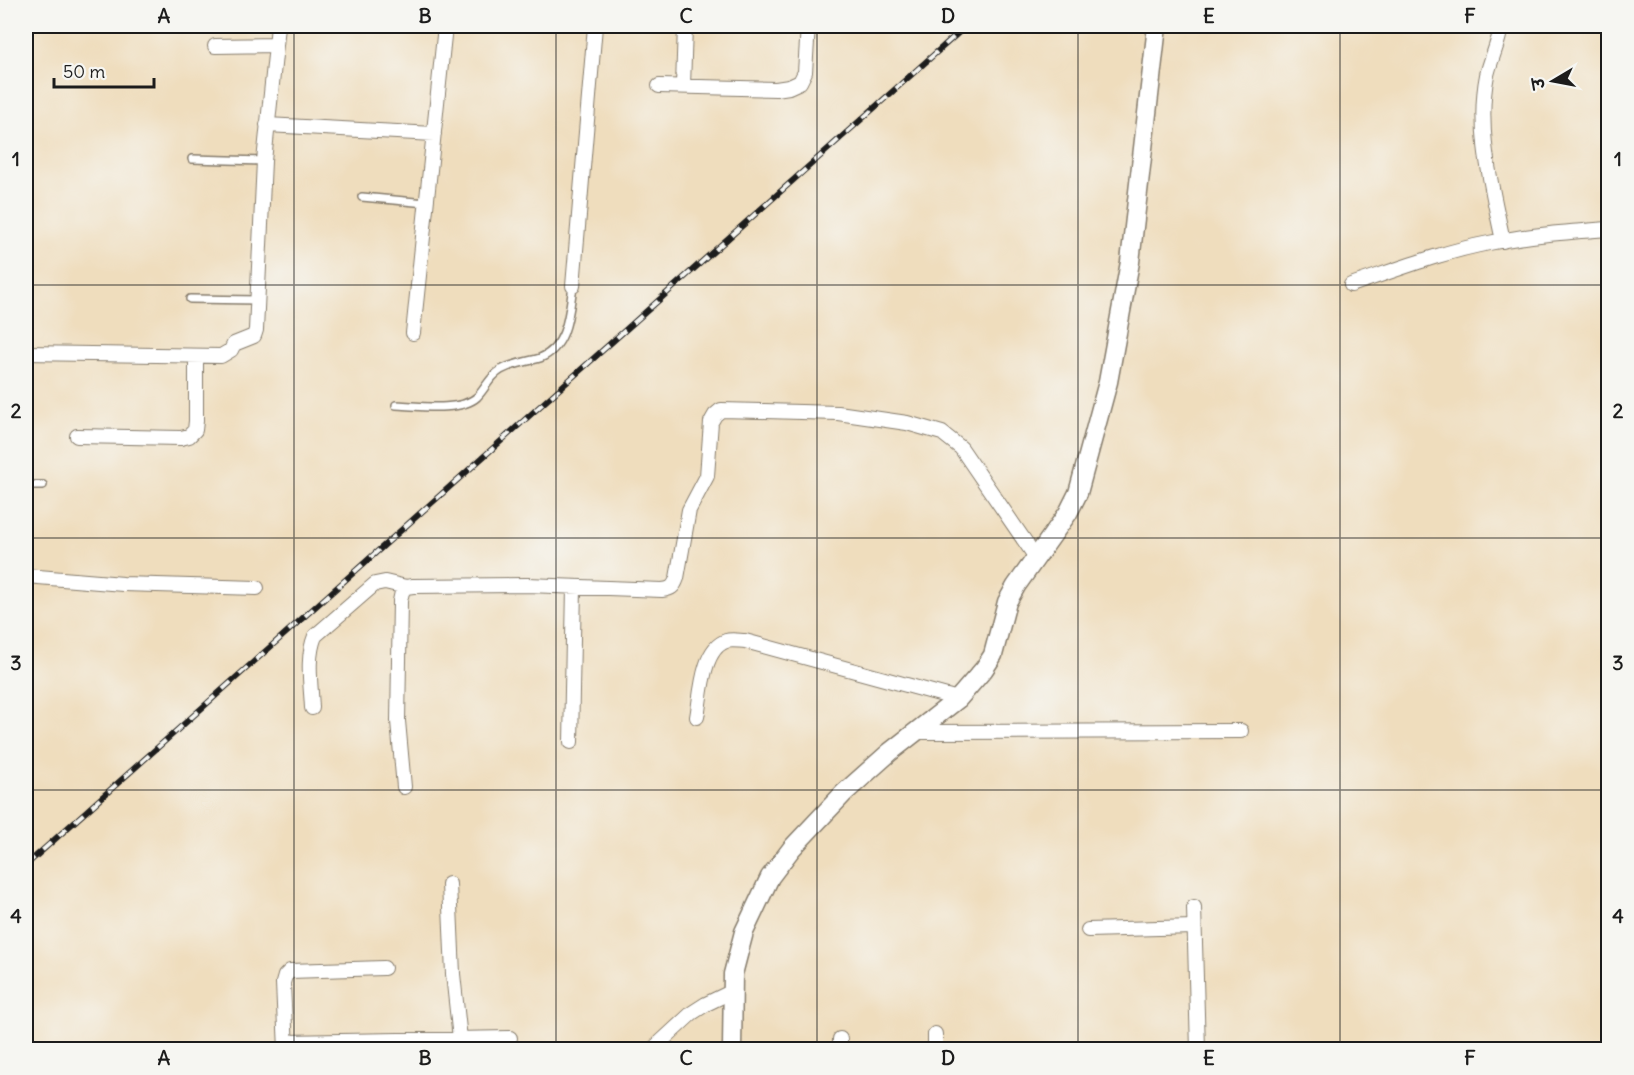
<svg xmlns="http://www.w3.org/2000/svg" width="1634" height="1075" font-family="Delius,'Playpen Sans Deva',sans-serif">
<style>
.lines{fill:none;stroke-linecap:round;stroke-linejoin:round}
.service-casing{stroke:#867c6c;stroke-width:10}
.minor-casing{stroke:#867c6c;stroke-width:16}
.tertiary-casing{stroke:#867c6c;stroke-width:21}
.service{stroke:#fff;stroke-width:7}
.minor{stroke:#fff;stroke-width:14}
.tertiary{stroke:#fff;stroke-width:18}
.rail-casing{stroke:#1c1c1c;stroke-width:6}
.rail{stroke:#f6f6f2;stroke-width:4;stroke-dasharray:11;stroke-linecap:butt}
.grid{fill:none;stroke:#1c1c1c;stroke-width:1.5;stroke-opacity:0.55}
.neatline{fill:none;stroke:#1c1c1c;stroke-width:2}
.grid-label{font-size:20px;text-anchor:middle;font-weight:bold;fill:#1c1c1c}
</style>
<rect width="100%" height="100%" fill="#f6f6f2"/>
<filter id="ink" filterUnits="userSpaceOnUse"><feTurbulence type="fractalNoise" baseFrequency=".0167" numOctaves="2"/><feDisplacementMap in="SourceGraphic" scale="12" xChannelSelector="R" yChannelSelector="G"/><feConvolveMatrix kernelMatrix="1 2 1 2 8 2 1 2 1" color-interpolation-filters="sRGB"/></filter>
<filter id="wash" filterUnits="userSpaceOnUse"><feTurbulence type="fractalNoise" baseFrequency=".008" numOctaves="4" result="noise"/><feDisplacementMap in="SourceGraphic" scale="24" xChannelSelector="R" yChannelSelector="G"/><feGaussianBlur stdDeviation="1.35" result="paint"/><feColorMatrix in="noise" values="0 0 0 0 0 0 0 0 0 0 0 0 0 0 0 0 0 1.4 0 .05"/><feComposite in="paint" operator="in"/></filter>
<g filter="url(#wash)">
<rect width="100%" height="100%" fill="#efddbd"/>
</g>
<g filter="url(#ink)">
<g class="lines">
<defs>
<path id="service" d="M192 159 264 161
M362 197 426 203
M190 299 258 300
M396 405C418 406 461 412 477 397 486 388 489 377 501 370 513 363 527 362 540 358 568 347 569 312 573 286
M26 485H43"/>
<path id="minor" d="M1501 26C1499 43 1491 58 1487 75 1476 130 1492 187 1503 241
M215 46 275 45
M659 86 776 89 789 87 800 82 805 72 808 26
M683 86 685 26
M267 125 434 134
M1351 285C1396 270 1442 252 1489 243 1528 235 1568 232 1608 229
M573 286 595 26
M413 333 445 26
M26 353 221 356 231 350 234 344 254 336 256 330 264 161 278 26
M77 436 181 438 189 436 195 430 196 421V356
M26 576 123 584 257 588
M312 708C311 685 306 658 315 636L375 584 385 582 406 587
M697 717C701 696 702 649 726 641 732 639 740 641 745 641L958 699
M916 732 1241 731
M571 742 574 587
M404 787 398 721 400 601 402 592 406 587 413 586 527 585 662 590C671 589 674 587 677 578L689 510 707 476 711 422 715 415 721 410 838 413 907 423 942 433 961 448 1037 559
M449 884 453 974 460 1039
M1194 907 1198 1050
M1088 930 1194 927
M935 1034V1050
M286 1042 510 1038
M286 1050 283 983 285 976 290 971 384 968
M652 1050 692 1013 706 1004 733 991
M840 1050V1039"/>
<path id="tertiary" d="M732 1050 733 974 744 932 770 877 792 848 844 793 890 752 958 699 984 669 993 655 1007 602 1016 586 1068 513 1078 493 1108 382 1130 262 1157 26"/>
</defs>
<use href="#service" class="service-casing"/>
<use href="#minor" class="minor-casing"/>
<use href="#tertiary" class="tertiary-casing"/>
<use href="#service" class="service"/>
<use href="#minor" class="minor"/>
<use href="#tertiary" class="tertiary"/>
<defs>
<path id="rail" d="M26 865 966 26"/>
</defs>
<use href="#rail" class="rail-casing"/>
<use href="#rail" class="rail"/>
</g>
</g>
<path class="grid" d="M294 26V1050M556 26V1050M817 26V1050M1078 26V1050M1340 26V1050M26 285H1608M26 538H1608M26 790H1608"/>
<rect width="1634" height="1075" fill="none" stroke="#f6f6f2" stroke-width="66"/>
<g transform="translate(1553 81) rotate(260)" stroke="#f6f6f2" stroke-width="4.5" paint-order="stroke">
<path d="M0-4.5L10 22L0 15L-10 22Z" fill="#1c1c1c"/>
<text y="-9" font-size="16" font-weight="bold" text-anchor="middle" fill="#1c1c1c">उ</text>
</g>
<path d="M54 78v9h100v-9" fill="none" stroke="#1c1c1c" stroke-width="3"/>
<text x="63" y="78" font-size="18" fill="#1c1c1c" stroke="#f6f6f2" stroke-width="4.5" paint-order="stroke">50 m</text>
<rect x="33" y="33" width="1568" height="1009" class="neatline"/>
<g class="grid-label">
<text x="164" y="23">A</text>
<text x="425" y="23">B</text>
<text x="686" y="23">C</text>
<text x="948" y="23">D</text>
<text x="1209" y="23">E</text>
<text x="1470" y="23">F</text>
<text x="16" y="166">1</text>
<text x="1618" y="166">1</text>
<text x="16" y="418">2</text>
<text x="1618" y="418">2</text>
<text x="16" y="670">3</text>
<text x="1618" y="670">3</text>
<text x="16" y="923">4</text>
<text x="1618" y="923">4</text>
<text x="164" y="1065">A</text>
<text x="425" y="1065">B</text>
<text x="686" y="1065">C</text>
<text x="948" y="1065">D</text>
<text x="1209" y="1065">E</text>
<text x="1470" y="1065">F</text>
</g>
</svg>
